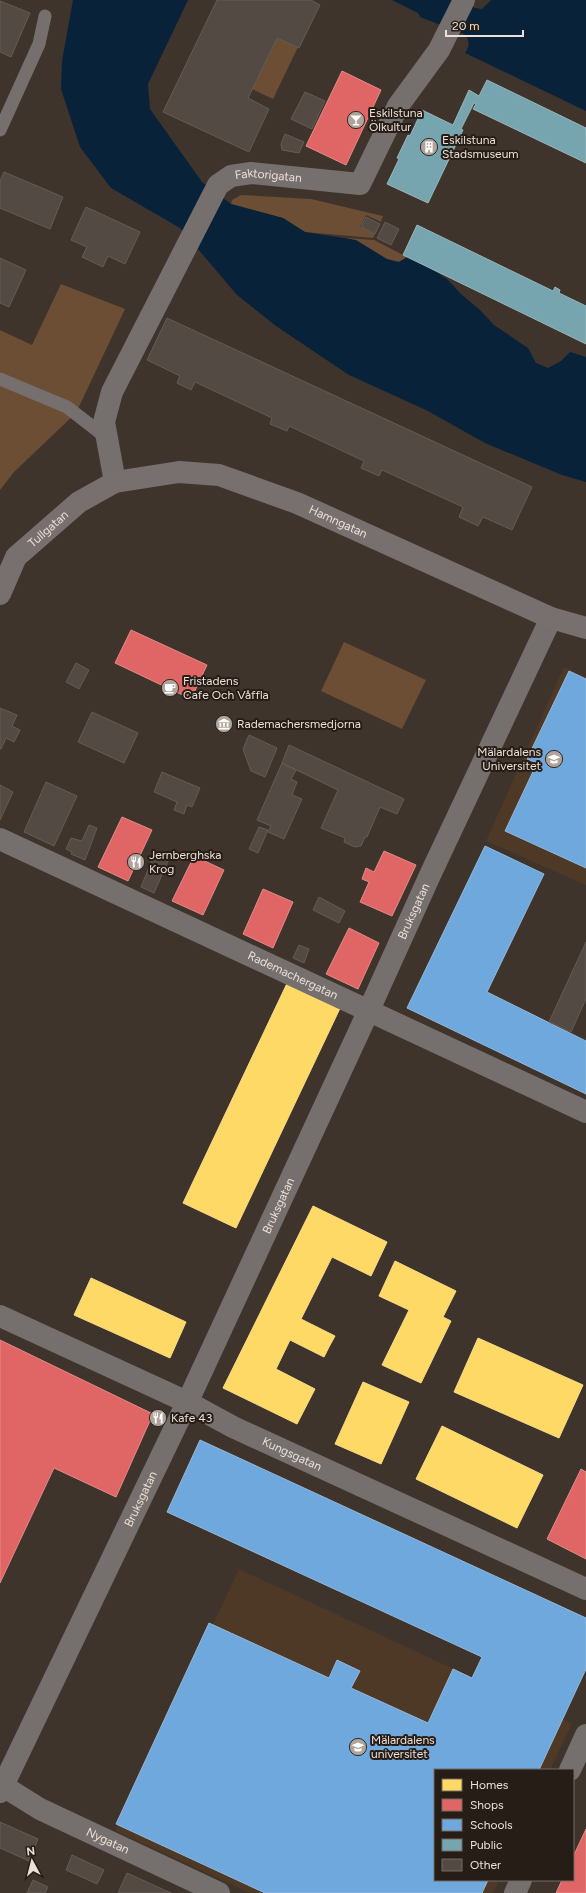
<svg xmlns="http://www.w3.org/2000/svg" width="586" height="1893" font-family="Figtree,sans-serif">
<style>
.built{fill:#4e3927}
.green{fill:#6c4e34}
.water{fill:#08223a}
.homes{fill:#ffd966;stroke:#f9db88}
.shops{fill:#e06666;stroke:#e48b88}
.schools{fill:#6fa8dc;stroke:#94b9da}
.public{fill:#76a5af;stroke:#99b7bb}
.building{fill:#524a43;stroke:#655c55}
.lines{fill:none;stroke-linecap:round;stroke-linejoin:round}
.lane{stroke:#756f6d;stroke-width:13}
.street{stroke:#756f6d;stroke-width:22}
.secondary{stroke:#78706e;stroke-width:22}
.labels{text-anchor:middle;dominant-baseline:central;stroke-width:4;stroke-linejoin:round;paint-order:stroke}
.poi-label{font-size:12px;fill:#ece0d7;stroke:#251d16;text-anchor:start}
.street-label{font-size:12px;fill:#ece0d7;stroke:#251d16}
</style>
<rect width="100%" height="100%" fill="#3e342c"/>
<path class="built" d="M564 667 586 677V885L486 841Z
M239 1569 572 1724 550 1770H435V1880H499L493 1893H250L116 1831Z"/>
<path class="green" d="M277 38 298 47 273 99 252 89Z
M241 195 311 199 383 216 381 222 366 215 360 227 375 234 373 238 305 232 283 218 231 204 232 200Z
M346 238 374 240 407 257C405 259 401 261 398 262 385 263 363 241 346 238Z
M61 284 125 309 76 413 14 472 0 490V330L32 345Z
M344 642 426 680 402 729 321 691Z"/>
<path class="water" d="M73 0H188L148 84 150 109 202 182 231 204 283 218 305 232 356 240 387 259 399 262 407 257 432 269 447 279 461 294 480 310 494 325 528 348 536 363 548 368 561 361 570 352 586 357V482L562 475 485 443 426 410 349 375 276 326 237 295 180 228 111 188 80 147 61 89 62 61Z
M392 0H462L475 8 482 9 491 0H586V111L465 53C470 46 470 40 464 34L420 17 418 13Z"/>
<path class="homes" d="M290 977 343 1002 236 1228 183 1203Z
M313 1206 387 1242 371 1276 332 1257 301 1319 335 1336 329 1347 324 1357 290 1340 276 1369 315 1389 297 1424 223 1388Z
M395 1261 456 1291 443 1317 451 1321 421 1383 382 1365 409 1310 379 1296Z
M91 1278 186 1322 170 1358 74 1315Z
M478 1338 583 1385 559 1438 454 1392Z
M363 1382 409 1402 381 1464 335 1444Z
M442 1426 543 1475 517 1528 416 1479Z"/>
<path class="shops" d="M342 71 381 90 346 165 306 146Z
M131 630 207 665 191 699 115 663Z
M122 817 152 830 128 881 98 867Z
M384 851 416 865 392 916 360 902 369 882 362 879 366 868 374 872Z
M194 856 224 870 203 915 172 901Z
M263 889 293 902 273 948 243 934Z
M349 928 379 943 358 989 326 974Z
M0 1340 153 1414 116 1497 54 1468 0 1583Z
M581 1469 586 1472V1559L547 1539Z
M586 1829V1893H556L562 1880H573V1857Z"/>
<path class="schools" d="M569 671 586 679V868L505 831 537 763 527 759Z
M485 846 544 874 487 992 586 1041V1094L407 1008Z
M200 1440 586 1618V1669L539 1770H435V1880H488L482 1893H265L116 1824 209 1623 329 1678 337 1660 360 1671 351 1688 428 1723 453 1669 472 1678 482 1657 167 1512Z"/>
<path class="public" d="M487 80 586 128V163L473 109 476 104 474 103 461 129 463 130 428 203 387 184 399 159 397 158 408 135 410 136 422 110 453 125 469 90 479 96Z
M417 225 553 291 555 287 560 290 559 293 586 306V344L403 255Z"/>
<path class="building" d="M217 0H311L320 5 299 48 277 38 248 98 269 109 249 152 163 112Z
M0 1 30 13 11 57 0 52Z
M305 92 325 101 312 129 291 119Z
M285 134 304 142 299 153 282 150 281 144Z
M4 172 63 197 50 229 0 208V181Z
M86 207 140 232 125 264 108 256 103 267 82 257 87 247 71 240Z
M366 217 380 224 375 234 361 227Z
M385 222 399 229 391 245 377 238Z
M0 258 26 270 9 307 0 303Z
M167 318 532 487 512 530 483 517 478 526 459 517 463 507 382 470 379 476 361 468 364 461 289 426 287 431 270 424 272 418 195 382 191 390 177 383 180 376 147 360Z
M76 663 89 670 79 689 66 682Z
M0 708 17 715 12 726 20 730 14 742 6 738 1 749H0Z
M92 712 138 733 124 763 78 742Z
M249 735 277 748 265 777 251 771 243 749Z
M289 745 404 799 397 814 380 807 367 837H365L361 846 355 847 344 842 345 838 321 828 338 790 282 763Z
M282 763 296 770 291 779 297 782 292 795 302 799 284 839 268 832 271 826 257 820Z
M162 772 200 788 192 807 187 805 184 814 174 810 177 802 154 792Z
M46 782 77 796 54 846 24 832Z
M0 785 13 792 0 820Z
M89 825 97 828 85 860 71 854 72 852 66 849 71 838 82 841Z
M259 827 268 830 258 853 249 849Z
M154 855 168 861 154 893 141 887Z
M319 897 345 911 339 923 313 910Z
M586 942V999L571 1032 549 1022Z
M299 945 309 949 304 963 293 958Z
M0 1822 38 1839 29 1861 0 1848Z
M72 1855 104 1870 97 1884 66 1870Z
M127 1873 171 1893H118Z
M33 1880 48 1887 45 1893H27Z"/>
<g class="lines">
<path class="lane" d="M0 130 39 44 45 16
M0 379 67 407 107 438"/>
<g class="street">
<path id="s1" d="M115 482 104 422 112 392 218 185 231 176 251 173 360 184 398 106 439 50 464 0"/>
<path id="s2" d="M0 839 586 1112"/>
<path id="s3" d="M0 1316 187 1402 233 1427 586 1589"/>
<path d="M570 1770 586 1735"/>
<path id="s4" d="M0 1784 40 1809 219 1893"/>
<path id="s5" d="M0 1792 194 1388 369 1010 431 873 551 618"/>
<path d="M515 1893 521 1880"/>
</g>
<path class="secondary" id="s6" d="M0 594 16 557 79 502 115 482 179 472 219 475 297 503 551 618 586 628"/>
</g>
<defs>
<symbol id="bar-disc" viewBox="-11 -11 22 22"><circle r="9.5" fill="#afa49b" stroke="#251d16"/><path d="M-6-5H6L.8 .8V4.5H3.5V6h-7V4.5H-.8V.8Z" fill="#fff"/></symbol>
<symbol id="building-disc" viewBox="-11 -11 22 22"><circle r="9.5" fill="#afa49b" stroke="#251d16"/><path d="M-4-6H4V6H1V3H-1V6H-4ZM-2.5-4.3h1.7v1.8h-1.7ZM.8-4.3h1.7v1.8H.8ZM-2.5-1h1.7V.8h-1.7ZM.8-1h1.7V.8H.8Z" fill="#fff"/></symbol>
<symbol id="cafe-disc" viewBox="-11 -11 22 22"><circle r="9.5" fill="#afa49b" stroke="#251d16"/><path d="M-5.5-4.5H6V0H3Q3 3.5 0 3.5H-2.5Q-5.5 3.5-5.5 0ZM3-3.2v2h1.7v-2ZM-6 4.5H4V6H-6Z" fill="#fff"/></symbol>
<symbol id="museum-disc" viewBox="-11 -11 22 22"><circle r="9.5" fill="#afa49b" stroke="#251d16"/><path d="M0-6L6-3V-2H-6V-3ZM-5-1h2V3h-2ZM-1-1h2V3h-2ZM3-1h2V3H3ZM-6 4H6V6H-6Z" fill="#fff"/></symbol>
<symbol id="university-disc" viewBox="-11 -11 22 22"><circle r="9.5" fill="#afa49b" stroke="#251d16"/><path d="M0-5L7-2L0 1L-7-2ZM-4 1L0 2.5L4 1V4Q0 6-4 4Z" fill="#fff"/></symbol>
<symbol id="restaurant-disc" viewBox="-11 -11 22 22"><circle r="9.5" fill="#afa49b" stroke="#251d16"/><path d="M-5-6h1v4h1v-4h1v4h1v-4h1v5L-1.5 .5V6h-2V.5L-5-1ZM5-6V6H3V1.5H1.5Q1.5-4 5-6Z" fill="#fff"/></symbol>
</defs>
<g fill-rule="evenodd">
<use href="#bar-disc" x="346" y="110" width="20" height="20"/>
<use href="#building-disc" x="419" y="137" width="20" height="20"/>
<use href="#cafe-disc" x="160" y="678" width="20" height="20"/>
<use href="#museum-disc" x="214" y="714" width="20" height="20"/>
<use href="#university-disc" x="544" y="749" width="20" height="20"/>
<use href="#restaurant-disc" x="126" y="852" width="20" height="20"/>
<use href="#restaurant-disc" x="148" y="1408" width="20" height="20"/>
<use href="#university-disc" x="348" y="1737" width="20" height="20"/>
</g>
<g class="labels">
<g class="poi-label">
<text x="369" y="113">Eskilstuna<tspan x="369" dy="14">Ölkultur</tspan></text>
<text x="442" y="140">Eskilstuna<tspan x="442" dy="14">Stadsmuseum</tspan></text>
<text x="183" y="681">Fristadens<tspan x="183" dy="14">Cafe Och Våffla</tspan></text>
<text x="237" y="724">Rademachersmedjorna</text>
<text x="541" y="752" text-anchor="end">Mälardalens<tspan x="541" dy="14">Universitet</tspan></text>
<text x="149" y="855">Jernberghska<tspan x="149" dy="14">Krog</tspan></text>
<text x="171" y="1418">Kafe 43</text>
<text x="371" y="1740">Mälardalens<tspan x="371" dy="14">universitet</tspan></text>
</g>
<g class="street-label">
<text stroke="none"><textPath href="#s1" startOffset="378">Faktorigatan</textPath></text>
<text stroke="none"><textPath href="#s6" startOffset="398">Hamngatan</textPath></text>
<text stroke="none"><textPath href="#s6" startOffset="83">Tullgatan</textPath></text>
<text stroke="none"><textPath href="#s5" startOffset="973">Bruksgatan</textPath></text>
<text stroke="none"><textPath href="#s2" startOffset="323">Rademachergatan</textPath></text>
<text stroke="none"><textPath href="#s5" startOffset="649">Bruksgatan</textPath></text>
<text stroke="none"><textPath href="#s3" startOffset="323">Kungsgatan</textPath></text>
<text stroke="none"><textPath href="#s5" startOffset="325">Bruksgatan</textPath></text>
<text stroke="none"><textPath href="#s4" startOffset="122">Nygatan</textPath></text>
</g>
</g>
<rect x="434" y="1769" width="140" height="112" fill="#251d16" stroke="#756b63"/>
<rect x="442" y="1779" width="20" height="12" fill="#ffd966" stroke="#756b63"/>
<text x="470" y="1789" font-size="12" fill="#ece0d7">Homes</text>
<rect x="442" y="1799" width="20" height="12" fill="#e06666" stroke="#756b63"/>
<text x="470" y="1809" font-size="12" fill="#ece0d7">Shops</text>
<rect x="442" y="1819" width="20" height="12" fill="#6fa8dc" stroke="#756b63"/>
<text x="470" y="1829" font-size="12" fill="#ece0d7">Schools</text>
<rect x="442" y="1839" width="20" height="12" fill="#76a5af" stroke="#756b63"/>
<text x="470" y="1849" font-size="12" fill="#ece0d7">Public</text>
<rect x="442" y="1859" width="20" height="12" fill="#524a43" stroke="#756b63"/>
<text x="470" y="1869" font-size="12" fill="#ece0d7">Other</text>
<g transform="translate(32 1861) rotate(353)" stroke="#251d16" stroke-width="3" paint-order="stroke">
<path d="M0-3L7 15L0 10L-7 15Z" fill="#ece0d7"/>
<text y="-6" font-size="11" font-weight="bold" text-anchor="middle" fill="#ece0d7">N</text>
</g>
<path d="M446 30v6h77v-6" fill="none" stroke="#ece0d7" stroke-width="2"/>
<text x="452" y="30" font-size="12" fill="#ece0d7" stroke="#251d16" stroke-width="3" paint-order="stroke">20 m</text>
</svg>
